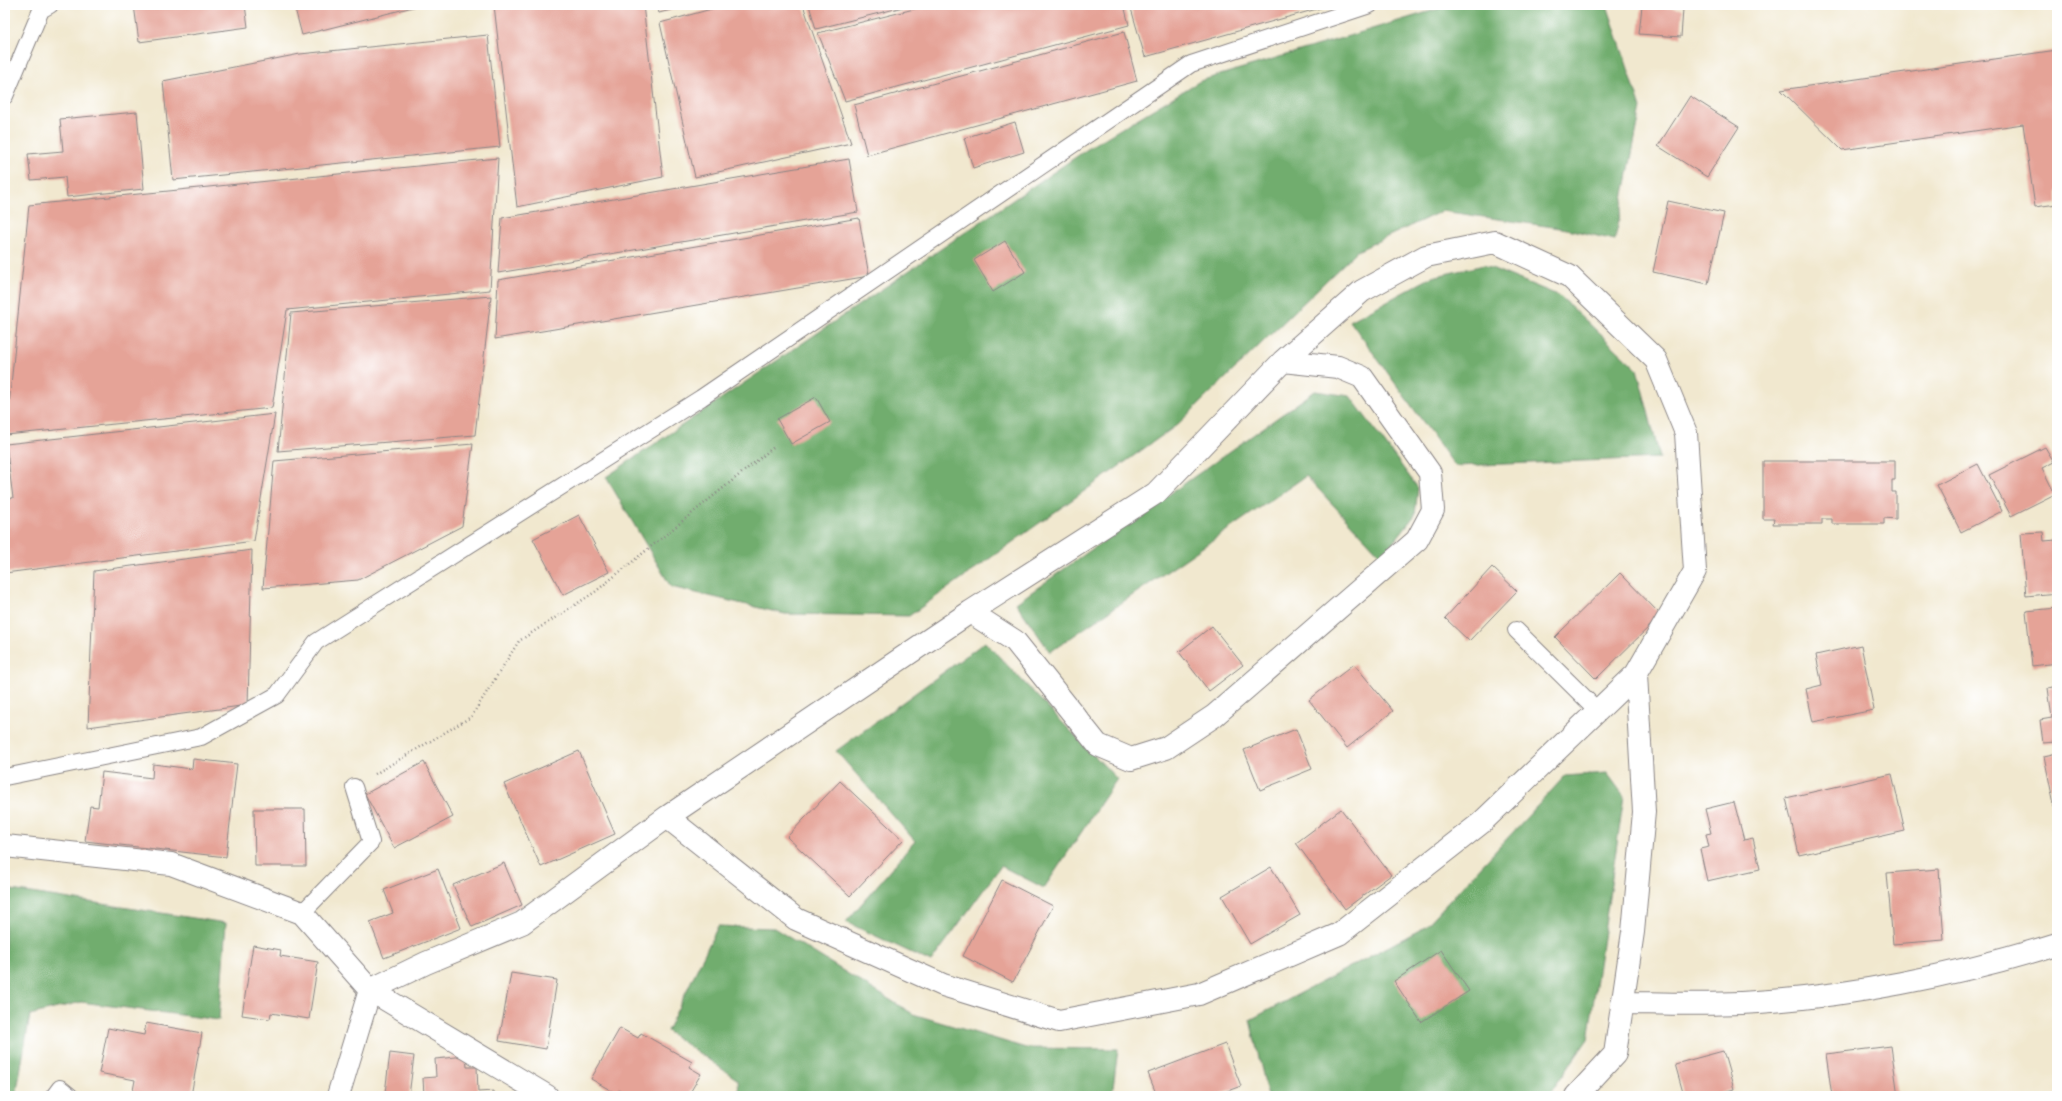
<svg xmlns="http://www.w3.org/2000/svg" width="2062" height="1101" font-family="'EB Garamond',serif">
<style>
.forest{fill:#71ad6e;stroke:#4a6854}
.building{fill:#e5a397}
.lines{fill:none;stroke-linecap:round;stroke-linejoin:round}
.service-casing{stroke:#8a8585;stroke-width:18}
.minor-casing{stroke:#8a8585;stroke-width:24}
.path{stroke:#8a8585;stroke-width:2.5;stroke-dasharray:1 3;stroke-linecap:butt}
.service{stroke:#fff;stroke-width:16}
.minor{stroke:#fff;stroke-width:22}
</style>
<rect width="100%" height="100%" fill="#fff"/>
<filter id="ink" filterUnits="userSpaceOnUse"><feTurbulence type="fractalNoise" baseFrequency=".025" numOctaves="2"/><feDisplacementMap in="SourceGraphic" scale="8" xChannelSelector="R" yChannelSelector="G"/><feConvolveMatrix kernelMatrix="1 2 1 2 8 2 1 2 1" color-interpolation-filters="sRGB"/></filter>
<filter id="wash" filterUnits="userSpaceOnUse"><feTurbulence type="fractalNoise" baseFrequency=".012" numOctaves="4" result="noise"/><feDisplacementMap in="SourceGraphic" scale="16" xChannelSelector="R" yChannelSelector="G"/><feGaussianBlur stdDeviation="0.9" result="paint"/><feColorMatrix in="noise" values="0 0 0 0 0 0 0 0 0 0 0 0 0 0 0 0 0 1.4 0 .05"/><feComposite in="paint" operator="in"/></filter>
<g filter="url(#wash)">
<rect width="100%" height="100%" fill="#f1e8cf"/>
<path class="forest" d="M1451 5H1607L1641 108 1615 240 1567 229 1442 211 1357 251 1177 425 909 616 785 614 671 587 606 477 1092 146 1200 81Z
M1484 265 1560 296 1637 369 1660 458 1455 466 1350 321 1432 277Z
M1315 391 1350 396 1418 488 1415 515 1382 557 1306 476 1050 652 1016 603Z
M985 642 1117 779 1044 888 1001 866 931 962 846 922 915 841 836 751Z
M1607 773 1624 796 1588 1039 1548 1096H1268L1250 1020 1425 927 1565 776Z
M5 889 226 923 219 1020 81 1002 30 1015 16 1096H5Z
M718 926 774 928 913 1014 1026 1048 1118 1049 1112 1096H739L738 1080 667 1031Z"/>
<g id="blocks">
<path class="building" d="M134 5H245L248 27 139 42Z
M294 5H416L417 6 302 35Z
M494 5H643L663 177 517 207Z
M656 5H687V6L659 13Z
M726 5H803L851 143 695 177 660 23Z
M809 5H907V6L816 29Z
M930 5H1124L1129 25 845 101 818 33Z
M1130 5H1331L1145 57Z
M1642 6 1683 9 1681 37 1639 34Z
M1124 32 1137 81 867 155 854 105Z
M488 35 500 147 173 180 163 81 300 54Z
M2057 50V204L2035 207 2023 124 1842 150 1781 90Z
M1690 96 1739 127 1707 177 1658 146Z
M137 112 144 189 67 197 65 177 31 180 28 154 63 151 60 119Z
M1015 122 1024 152 973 168 964 138Z
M498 158 490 290 287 310 272 408 6 435 29 205Z
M849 159 858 212 498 273 502 218Z
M1668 201 1724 213 1708 284 1653 272Z
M859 218 869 276 495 339 498 280Z
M1005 241 1025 272 993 292 974 260Z
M491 296 475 435 278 451 291 313Z
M816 397 830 422 791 444 777 419Z
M275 414 254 541 5 573V499L13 498 6 444Z
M473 444 462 526 358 580 263 588 274 461Z
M2045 447 2054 462 2042 468 2055 494 2011 516 1989 475Z
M1763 461H1895V480H1892V492H1896V519L1884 518V524H1832V519H1822V524H1773L1774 519H1763Z
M1978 464 2002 511 1961 532 1937 485Z
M579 515 609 572 563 595 533 539Z
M2043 532 2044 541 2057 540V593L2026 596 2021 533Z
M252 550 248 705 88 727 94 571Z
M1492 567 1517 591 1469 641 1445 618Z
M1620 573 1661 615 1596 679 1555 637Z
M2057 608V663L2032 666 2026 611Z
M1212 626 1243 665 1209 691 1179 652Z
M1861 645 1874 710 1813 722 1806 689 1822 685 1816 655Z
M1354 664 1393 711 1347 748 1309 700Z
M2057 686V742L2043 743 2040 720 2052 718 2048 688Z
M1296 729 1312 769 1260 790 1244 750Z
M579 751 615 834 541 867 504 784Z
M2057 753V809L2055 810 2044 756Z
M193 759 237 764 226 857 85 841 90 806 98 807 102 772 152 778 153 764 192 769Z
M424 762 453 817 394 848 365 794Z
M1892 774 1905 831 1799 855 1786 798Z
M840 781 903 840 850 896 787 837Z
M1734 802 1744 840 1753 838 1760 869 1707 881 1700 849 1709 847 1706 834 1711 833 1705 809Z
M254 809H305L306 866H255Z
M1341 809 1391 875 1345 909 1296 843Z
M504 863 522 905 472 927 453 885Z
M1271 867 1300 915 1250 944 1222 896Z
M438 869 461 928 384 958 370 922 393 913 384 890Z
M1939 869 1944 940 1893 944 1887 873Z
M1002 880 1053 906 1013 982 963 956Z
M253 945 281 950 280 956 318 962 309 1019 271 1013 270 1019 242 1015Z
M1441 950 1469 991 1421 1022 1394 981Z
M511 973 557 980 546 1049 499 1041Z
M146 1023 202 1033 191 1096H132L135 1080 99 1073 108 1028 144 1035Z
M620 1028 638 1038 641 1033 692 1062 689 1067 701 1074 688 1096H629L619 1090 617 1094 591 1079Z
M1225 1044 1241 1086 1214 1096H1157L1148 1073Z
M1891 1046 1898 1096H1832L1826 1054Z
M1723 1051 1734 1089 1710 1096H1684L1675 1064Z
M390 1053 414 1056 409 1096 385 1093Z
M466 1056 467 1067H477L478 1092 494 1091V1096H424L423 1078 436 1077 435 1059Z"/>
</g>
</g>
<g filter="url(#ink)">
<use href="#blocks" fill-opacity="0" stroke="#8a8585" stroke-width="1"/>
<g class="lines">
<defs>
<path id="service" d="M5 96 41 10 50 5
M1516 630 1598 711
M5 777 201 737 277 695 316 642 701 398 1191 64 1370 5
M302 913 371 842 354 787
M54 1096 60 1088 70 1096"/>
<path id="minor" d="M970 612 1015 641 1098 745 1131 759 1166 748 1214 716 1417 540 1433 510 1430 473 1362 377 1338 367 1283 361
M5 846 171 864 302 913 370 990 426 963 522 923 667 817 970 612 1156 493 1283 361 1362 291 1426 256 1495 242 1569 276 1656 360 1686 433 1695 571 1636 674 1481 823 1339 934 1199 994 1059 1021 943 985 796 919 667 817
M1622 1003C1662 1003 1701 1005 1741 1003 1845 998 1957 975 2057 944
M338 1096 370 990 547 1096
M1576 1096 1615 1054 1633 932 1644 812 1636 674"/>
</defs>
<use href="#service" class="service-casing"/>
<use href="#minor" class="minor-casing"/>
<path class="path" d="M375 774 471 717 519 641 595 592 775 446"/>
<use href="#service" class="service"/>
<use href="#minor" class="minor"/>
</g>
</g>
<rect width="2062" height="1101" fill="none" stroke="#fff" stroke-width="20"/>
</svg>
